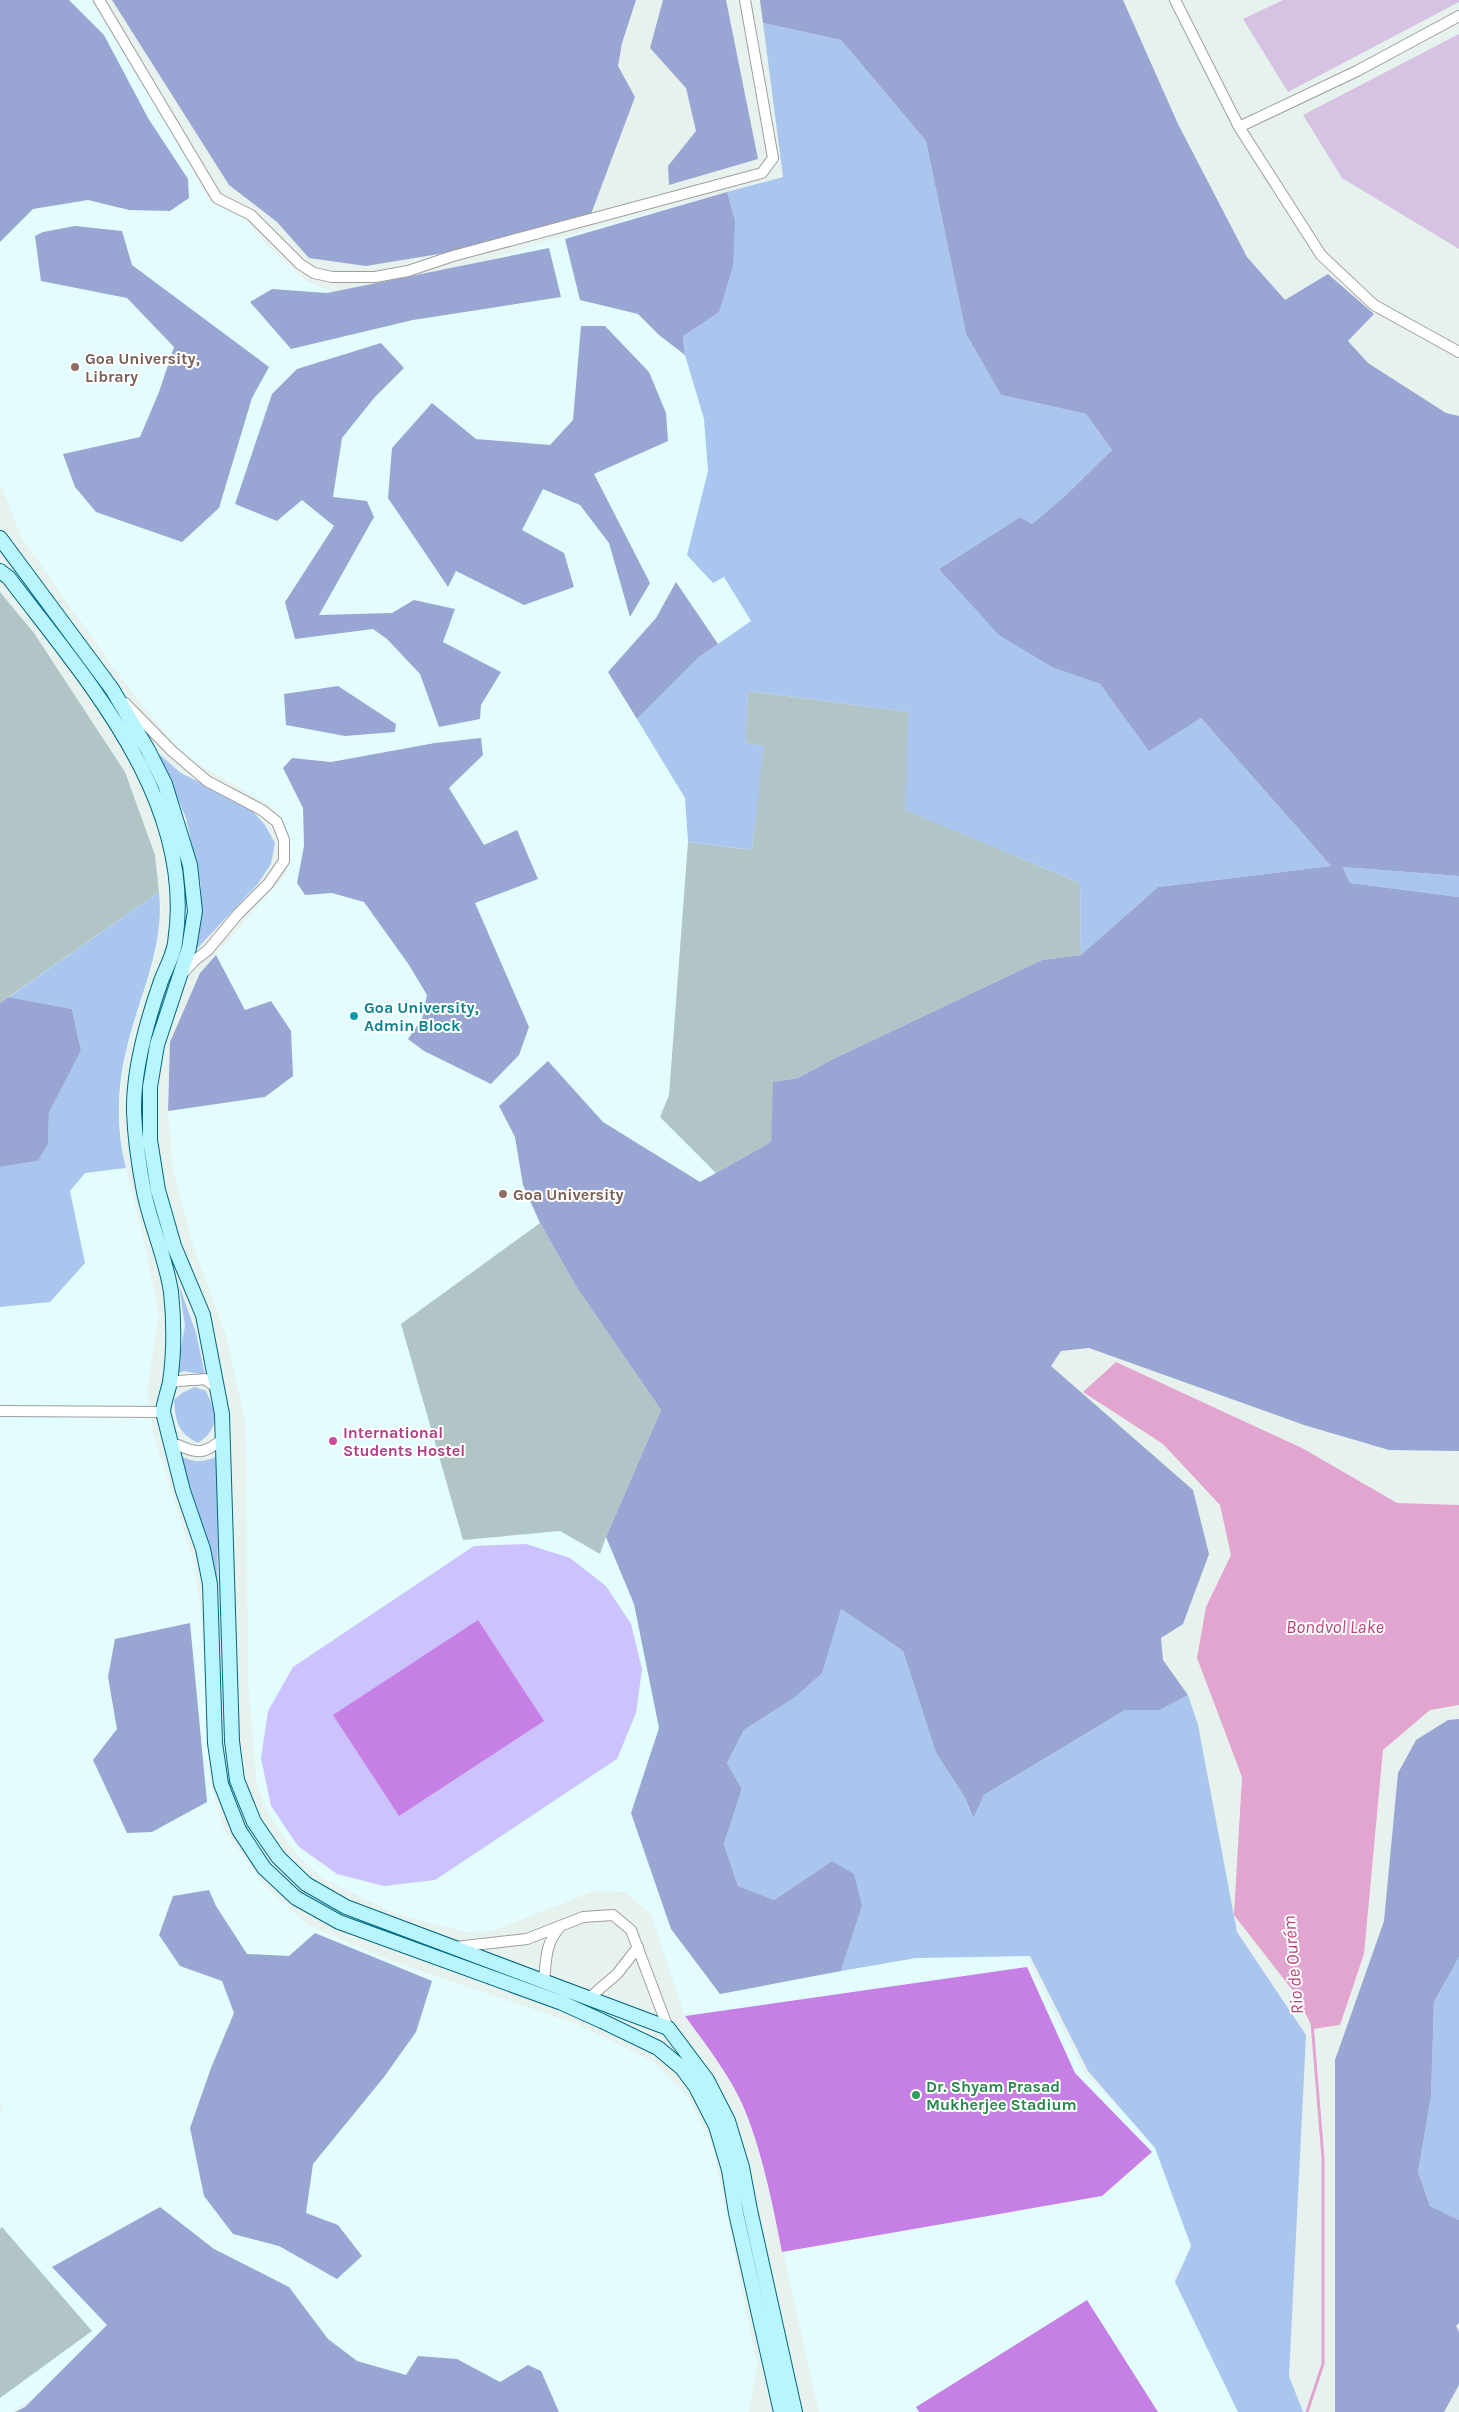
<svg xmlns="http://www.w3.org/2000/svg" width="1459" height="2412" font-family="Karla,sans-serif">
<style>
.education{fill:#e3fdff}
.construction{fill:#b1c5c7}
.grass{fill:#aac6ee}
.forest{fill:#99a6d3}
.wetland{fill:#d5c3e1}
.park{fill:#ccc2fd}
.pitch{fill:#c680e5}
.water{fill:#e2a5cf}
.lines{fill:none;stroke-linecap:round;stroke-linejoin:round}
.stream{stroke:#e2a5cf;stroke-width:3}
.street-casing{stroke:#9e9e9e;stroke-width:12}
.secondary-casing{stroke:#006880;stroke-width:16}
.street{stroke:#fff;stroke-width:10}
.secondary{stroke:#b9f5fe;stroke-width:14}
.education-dot{fill:#8d6e63;stroke:#fff;stroke-width:2}
.culture-dot{fill:#0f9aa8;stroke:#fff;stroke-width:2}
.hotel-dot{fill:#d1479c;stroke:#fff;stroke-width:2}
.leisure-dot{fill:#2e9e5b;stroke:#fff;stroke-width:2}
.labels{text-anchor:middle;dominant-baseline:central;stroke-width:4;stroke-linejoin:round;paint-order:stroke}
.education-label{font-size:16px;font-weight:bold;fill:#785e54;stroke:#fff;text-anchor:start}
.culture-label{font-size:16px;font-weight:bold;fill:#0d838f;stroke:#fff;text-anchor:start}
.hotel-label{font-size:16px;font-weight:bold;fill:#b23c85;stroke:#fff;text-anchor:start}
.leisure-label{font-size:16px;font-weight:bold;fill:#27864d;stroke:#fff;text-anchor:start}
.water-label{font-size:18px;font-style:italic;fill:#b84576;stroke:#fff}
</style>
<rect width="100%" height="100%" fill="#e7f2ef"/>
<path class="education" d="M0 0H91L178 143 210 202 243 217 266 244 306 281 341 295 424 282 544 242 783 177 1332 866 1459 876V1268L1040 1076 964 1796 1033 1971 1085 2074 1159 2148 1197 2247 1173 2277 1225 2375 1242 2412H819L768 2184 748 2116 724 2070 685 2016 651 1915 626 1892 594 1891 492 1931 465 1932 397 1914 322 1878 298 1856 270 1816 257 1786 248 1682 246 1426 227 1338 193 1245 173 1169 168 1111 170 1042 200 973 286 874 290 857 289 843 281 819 271 806 182 754 118 674 22 538 0 483Z
M0 592 34 633 125 772 155 855 161 907 156 954 126 1051 119 1103 123 1156 144 1241 159 1315 147 1391 153 1434 194 1562 201 1615 210 1782 224 1830 264 1885 309 1926 389 1960 576 2024 654 2062 690 2100 713 2148 757 2365 749 2412H343L194 2290 12 2412H0V2111L4 2108 0 2101Z"/>
<path class="construction" d="M0 592 34 633 125 772 155 855 159 892 0 1003Z
M748 691 909 712 906 810 1080 883 1081 955 1042 960 831 1060 798 1078 774 1082 771 1142 716 1173 660 1117 669 1095 688 842 752 850 763 746 745 743Z
M540 1223 577 1288 661 1410 606 1537 600 1554 560 1531 463 1540 401 1324Z
M2 2227 92 2331 0 2398V2229Z"/>
<path class="grass" d="M763 23 841 40 926 141 966 334 1001 395 1086 414 1112 450 1066 495 1032 524 1020 517 939 569 1054 668 1100 684 1149 750 1201 718 1331 866 1158 887 1081 955 1080 883 905 810 908 712 748 691 746 743 764 746 752 850 688 842 685 798 637 719 699 657 751 621 724 577 713 583 687 555 708 471 704 419 685 355 683 336 735 220 727 192 783 177Z
M159 754 181 773 250 808 265 825 275 843 271 864 257 885 192 954 201 886 186 818Z
M1343 867 1459 876V897L1350 883Z
M159 892C165 949 138 998 126 1051 117 1088 116 1131 126 1168L85 1173 70 1191 85 1263 50 1302 0 1307V1167L38 1161 48 1144 49 1113 81 1049 72 1009 9 997Z
M179 1285 196 1333 205 1375 184 1371 176 1374 185 1326Z
M195 1387 206 1391C217 1414 220 1428 198 1443 177 1432 176 1422 174 1400L182 1393Z
M179 1455C195 1464 203 1462 219 1456L217 1608 210 1548Z
M841 1609 903 1651 936 1753 964 1796 972 1817 984 1795 1125 1710H1160L1188 1695 1198 1725 1237 1932 1306 2035 1289 2376 1303 2412H1238L1175 2282 1191 2246 1155 2148 1088 2071 1030 1956 916 1958 841 1971 862 1906 832 1861 774 1900 738 1886 724 1844 742 1789 727 1763 744 1730 794 1698Z
M1459 1957V2220L1430 2206 1418 2172 1431 2097 1434 2002Z"/>
<path class="forest" d="M0 0H69L104 35 148 118 188 179 189 198 170 211 129 210 88 200 33 209 0 242Z
M112 0H636L622 43 618 66 635 97 591 214 445 253 366 266 309 258 277 222 229 185Z
M663 0H726L758 159 669 185 668 166 696 131 686 88 650 48Z
M760 0H1123L1178 124 1247 257 1285 300 1328 274 1374 314 1348 341 1368 363 1446 413 1459 416V876L1343 867 1350 883 1459 897V1451L1389 1450 1304 1425 1089 1348 1061 1351 1051 1366 1193 1490 1209 1554 1183 1624 1161 1638 1163 1660 1188 1695 1160 1710H1125L984 1795 973 1818 964 1796 936 1753 903 1651 841 1609 822 1673 794 1698 744 1730 727 1763 742 1789 724 1844 738 1886 774 1900 832 1861 854 1874 862 1906 841 1971 720 1994 671 1929 631 1813 659 1728 634 1604 606 1537 661 1410 577 1288 540 1223 523 1185 515 1137 499 1106 548 1061 603 1122 700 1182 771 1142 773 1082 798 1078 831 1060 1042 960 1081 955 1158 887 1331 866 1201 718 1149 751 1100 684 1054 668 999 635 939 569 1020 517 1032 524 1066 495 1112 450 1086 414 1001 395 966 334 926 141 841 40 763 23Z
M727 192 735 220 733 266 719 312 683 336 685 355 659 335 638 314 580 300 565 239Z
M75 226 122 231 132 265 269 367 252 398 219 508 182 542 96 512 75 487 63 454 140 437 159 392 174 347 127 298 41 281 35 236 43 232Z
M549 248 561 297 413 320 291 349 250 302 272 289 327 293Z
M581 326H605L649 372 666 413 668 441 594 474 650 583 630 617 609 543 580 505 543 489 522 530 564 553 574 587 524 605 456 571 448 587 388 498 392 448 432 403 476 439 550 445 573 420Z
M381 343 404 368 374 398 342 438 333 497 367 501 374 517 319 615 392 613 414 600 455 609 443 642 501 672 481 705 480 719 439 727 420 674 387 639 373 629 295 639 285 602 334 526 302 500 277 521 235 504 272 394 297 369Z
M676 582 718 644 699 657 637 719 608 672 656 618Z
M338 686 396 724 395 732 345 736 286 725 284 694Z
M481 738 483 755 449 788 484 845 517 830 538 879 475 903 529 1027 519 1055 491 1084 424 1051 408 1039 422 1019 427 995 409 965 364 902 332 893 305 895 297 883 304 846 303 808 283 768 292 758 331 762 435 743Z
M216 955 245 1010 271 1001 291 1031 293 1076 265 1097 168 1111 170 1042 200 973Z
M9 997 72 1009 81 1050 49 1113 48 1144 38 1161 0 1167V1003Z
M190 1623 207 1802 152 1832 127 1833 93 1760 117 1729 108 1677 115 1639Z
M1459 1719V1957L1434 2002 1431 2097 1418 2172 1430 2206 1459 2220V2323L1456 2326 1459 2332V2385L1444 2412H1335V2060L1384 1921 1398 1773 1416 1740 1448 1720Z
M209 1890 216 1906 247 1954 289 1956 315 1933 432 1981 416 2032 384 2077 313 2164 306 2213 338 2225 362 2256 337 2279 279 2246 233 2234 204 2196 190 2128 211 2068 234 2013 222 1981 180 1966 159 1935 173 1896Z
M160 2207 214 2249 289 2287 328 2339 357 2361 406 2375 418 2356 457 2359 500 2382 528 2365 541 2371 559 2412H15L25 2407 107 2325 52 2267Z"/>
<path class="wetland" d="M1283 0H1459V2L1288 92 1243 19Z
M1459 34V249L1342 178 1303 115Z"/>
<path class="park" d="M526 1544 570 1558 606 1586 631 1624 642 1669 636 1713 617 1759 435 1880 384 1886 337 1874 298 1846 271 1806 261 1758 268 1711 293 1667 474 1546Z"/>
<path class="pitch" d="M478 1620 544 1721 399 1816 333 1715Z
M1027 1967 1075 2073 1152 2152 1102 2196 782 2252C773 2206 764 2161 748 2118 734 2080 708 2048 685 2016Z
M1087 2300 1158 2412H919L916 2407Z"/>
<path class="water" d="M1116 1362 1302 1448 1397 1503 1459 1505V1705L1430 1710 1383 1750 1364 1954 1340 2025 1313 2029 1297 1996 1234 1915 1242 1777 1197 1658 1206 1607 1231 1555 1220 1505 1163 1444 1083 1392Z"/>
<g class="lines">
<path class="stream" d="M1307 2412 1323 2364V2158L1312 2023"/>
<defs>
<path id="street" d="M99 0 217 198 251 215 300 264 314 273 332 277H375L408 271 453 256 762 173 773 158 745 0
M1175 0 1239 127 1321 255 1374 305 1459 352
M1239 127 1357 71 1459 16
M125 703 172 751 207 781 262 810 277 822 284 840V861L268 884 238 914 208 950 195 960 182 974
M169 1383C185 1379 191 1381 205 1379L218 1389
M0 1411 163 1412
M178 1445C199 1455 205 1453 223 1439
M455 1947 527 1939 583 1917 613 1915 631 1930 668 2028
M544 1982C546 1961 545 1943 560 1927
M589 1998 617 1974 638 1947"/>
<path id="secondary" d="M0 538 112 689 148 750 165 784 190 865 195 911 189 948 157 1045 150 1087V1140L158 1190 174 1246 203 1315 222 1414 232 1741 237 1780 254 1822 278 1857 306 1884 346 1907 668 2028 707 2080 728 2121 742 2167 750 2210 795 2412
M0 571 9 578C88 682 197 802 175 943 173 956 166 968 161 981 147 1021 133 1069 134 1112 135 1139 139 1166 144 1192 151 1226 166 1258 171 1292 174 1320 174 1354 170 1382 168 1392 164 1401 163 1412L183 1491 203 1549 210 1584 215 1743 221 1784 239 1830 264 1868 296 1898 339 1922 562 2003 602 2021 658 2048 682 2068 696 2087 716 2126 729 2170 736 2213 781 2412"/>
</defs>
<use href="#street" class="street-casing"/>
<use href="#secondary" class="secondary-casing"/>
<use href="#street" class="street"/>
<use href="#secondary" class="secondary"/>
</g>
<g class="education-dot">
<circle cx="75" cy="367" r="5"/>
<circle cx="503" cy="1194" r="5"/>
</g>
<circle class="culture-dot" cx="354" cy="1016" r="5"/>
<circle class="hotel-dot" cx="333" cy="1441" r="5"/>
<circle class="leisure-dot" cx="916" cy="2095" r="5"/>
<g class="labels">
<g class="education-label">
<text x="85" y="358">Goa University,<tspan x="85" dy="18">Library</tspan></text>
<text x="513" y="1194">Goa University</text>
</g>
<g class="culture-label">
<text x="364" y="1007">Goa University,<tspan x="364" dy="18">Admin Block</tspan></text>
</g>
<g class="hotel-label">
<text x="343" y="1432">International<tspan x="343" dy="18">Students Hostel</tspan></text>
</g>
<g class="leisure-label">
<text x="926" y="2086">Dr. Shyam Prasad<tspan x="926" dy="18">Mukherjee Stadium</tspan></text>
</g>
<g class="water-label">
<text x="1335" y="1627">Bondvol Lake</text>
<text transform="translate(1293 1965) rotate(-95)">Rio de Ourém</text>
</g>
</g>
</svg>
